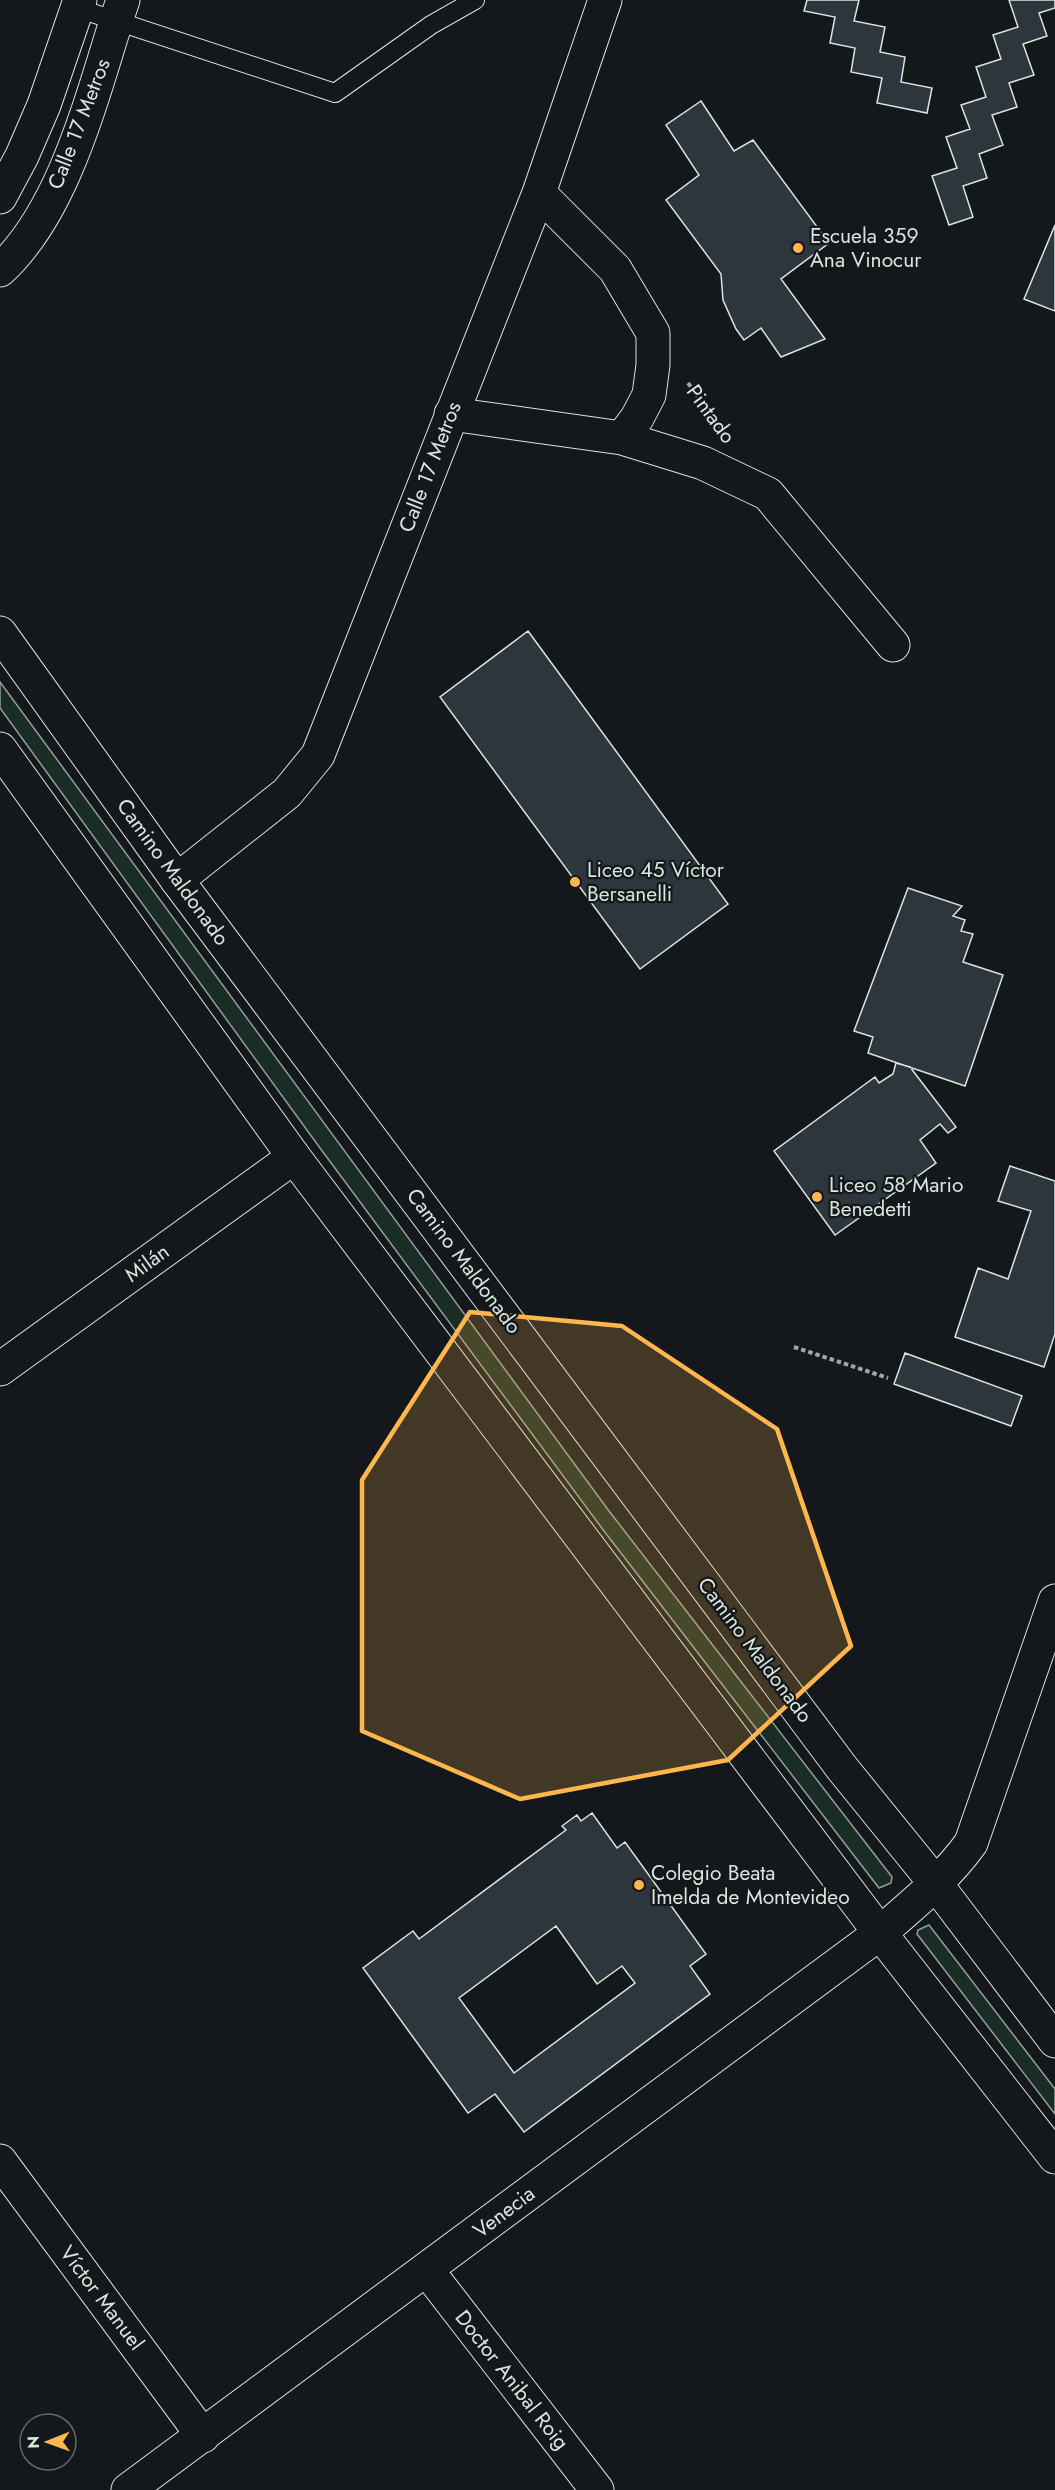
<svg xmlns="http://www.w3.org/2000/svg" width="1055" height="2490" font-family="Jost,sans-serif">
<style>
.green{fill:#1a2d24;stroke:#939e99;stroke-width:1.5}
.building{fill:#2c363c;stroke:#d8e6dc;stroke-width:1.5;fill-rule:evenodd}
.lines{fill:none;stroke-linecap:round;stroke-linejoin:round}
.service-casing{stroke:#d8e6dc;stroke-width:20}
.minor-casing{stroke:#d8e6dc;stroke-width:35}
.primary-casing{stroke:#d8e6dc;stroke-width:35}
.path{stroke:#9da8a2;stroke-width:4;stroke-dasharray:4.5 3;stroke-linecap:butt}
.service{stroke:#14181c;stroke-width:18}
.minor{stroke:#14181c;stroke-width:33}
.primary{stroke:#14181c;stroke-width:33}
.marked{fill:#ffb74d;fill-opacity:0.2;stroke:#ffb74d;stroke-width:4.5;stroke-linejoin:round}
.poi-dot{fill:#ffb74d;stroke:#14181c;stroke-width:2}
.labels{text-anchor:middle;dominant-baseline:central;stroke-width:4.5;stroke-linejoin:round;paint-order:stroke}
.street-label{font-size:21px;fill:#d8e6dc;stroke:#14181c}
.poi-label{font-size:21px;fill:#d8e6dc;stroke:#14181c;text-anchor:start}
</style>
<rect width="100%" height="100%" fill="#14181c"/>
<path class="green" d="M0 682 609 1511 892 1877 891 1883 879 1888 604 1531 320 1148 0 708Z
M929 1925 1055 2089V2114L917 1934 918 1930Z"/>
<path class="building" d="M807 0H859L854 21 885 27 880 52 905 57 901 82 932 88 927 113 877 103 882 78 851 72 855 48 830 43 835 17 804 11Z
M1009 0H1055V8L1039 13 1047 36 1023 44 1034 75 1009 83 1017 107 992 115 1003 145 979 154 987 178 963 186 973 217 949 225 932 176 957 168 946 137 970 129 961 105 986 97 976 67 1001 59 993 35 1018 27Z
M701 101 734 151 753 140 829 243 781 279 825 339 781 357 761 328 744 340 736 329 723 300 721 274 666 200 699 175 666 125Z
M1055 225V311L1024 299Z
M528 631 728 904 640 969 440 697Z
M908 888 962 906 953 916 965 920 961 931 973 934 963 962 1003 975 965 1086 868 1053 873 1037 854 1031Z
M896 1063 910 1067 956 1127 948 1133 940 1124 920 1140 936 1163 835 1235 774 1151 875 1077 879 1083 893 1074Z
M1010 1166 1055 1181V1334L1044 1367 955 1337 978 1268 1008 1279 1031 1211 998 1201Z
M905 1353 1022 1396 1011 1426 894 1384Z
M592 1813 617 1848 625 1842 706 1954 690 1966 710 1994 524 2132 495 2094 468 2113 363 1968 413 1931 419 1939 566 1830 562 1826 577 1815 581 1821ZM556 1926 597 1984 622 1966 635 1983 514 2073 459 1998Z"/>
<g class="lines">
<defs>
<path id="service" d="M77 8 335 93 431 25 475 0"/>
<path id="minor" d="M539 193 615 269 653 333V365L649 395 637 418 622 438
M0 197 22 156 44 105 80 0
M0 270C68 207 94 86 123 0
M451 414 622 438 703 463 768 494 893 645
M177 880 287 793 318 755 539 193 605 0
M0 1369 294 1157
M0 2161 203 2436
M427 2270 597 2490
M128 2490 880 1933C912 1905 946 1878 971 1843L1055 1601"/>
<path id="primary" d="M0 633 177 880 842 1768 936 1884 1055 2041
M0 749 294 1157 880 1933 1055 2157"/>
</defs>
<use href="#service" class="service-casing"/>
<use href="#minor" class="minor-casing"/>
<use href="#primary" class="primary-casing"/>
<path class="path" d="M688 383 723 430
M794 1347 888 1378"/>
<use href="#service" class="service"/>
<use href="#minor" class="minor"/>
<use href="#primary" class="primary"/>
</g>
<path class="marked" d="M470 1312 622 1326 777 1429 851 1646 728 1760 520 1799 362 1731V1480Z"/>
<g class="poi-dot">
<circle cx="798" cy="248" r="6"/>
<circle cx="575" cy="882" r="6"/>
<circle cx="817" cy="1197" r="6"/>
<circle cx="639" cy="1885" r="6"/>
</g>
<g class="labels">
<g class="street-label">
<text transform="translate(79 124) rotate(-69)">Calle 17 Metros</text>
<text transform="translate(711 414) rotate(54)">Pintado</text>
<text transform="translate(430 467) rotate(-69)">Calle 17 Metros</text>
<text transform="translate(173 872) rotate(54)">Camino Maldonado</text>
<text transform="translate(464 1261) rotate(53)">Camino Maldonado</text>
<text transform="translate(147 1263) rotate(-36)">Milán</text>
<text transform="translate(755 1650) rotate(53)">Camino Maldonado</text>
<text transform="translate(504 2212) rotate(-37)">Venecia</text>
<text transform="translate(102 2298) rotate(53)">Víctor Manuel</text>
<text transform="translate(512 2380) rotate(52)">Doctor Anibal Roig</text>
</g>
<g class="poi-label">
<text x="810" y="236">Escuela 359<tspan x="810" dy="24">Ana Vinocur</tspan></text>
<text x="587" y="870">Liceo 45 Víctor<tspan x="587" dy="24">Bersanelli</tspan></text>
<text x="829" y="1185">Liceo 58 Mario<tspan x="829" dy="24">Benedetti</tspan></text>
<text x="651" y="1873">Colegio Beata<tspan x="651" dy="24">Imelda de Montevideo</tspan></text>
</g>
</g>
<g transform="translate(48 2442) rotate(269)"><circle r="28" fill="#14181c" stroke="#626a69" stroke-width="1.5"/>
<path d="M0-4.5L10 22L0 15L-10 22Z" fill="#ffb74d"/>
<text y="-9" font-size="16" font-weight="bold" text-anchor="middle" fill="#d8e6dc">N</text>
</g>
</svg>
